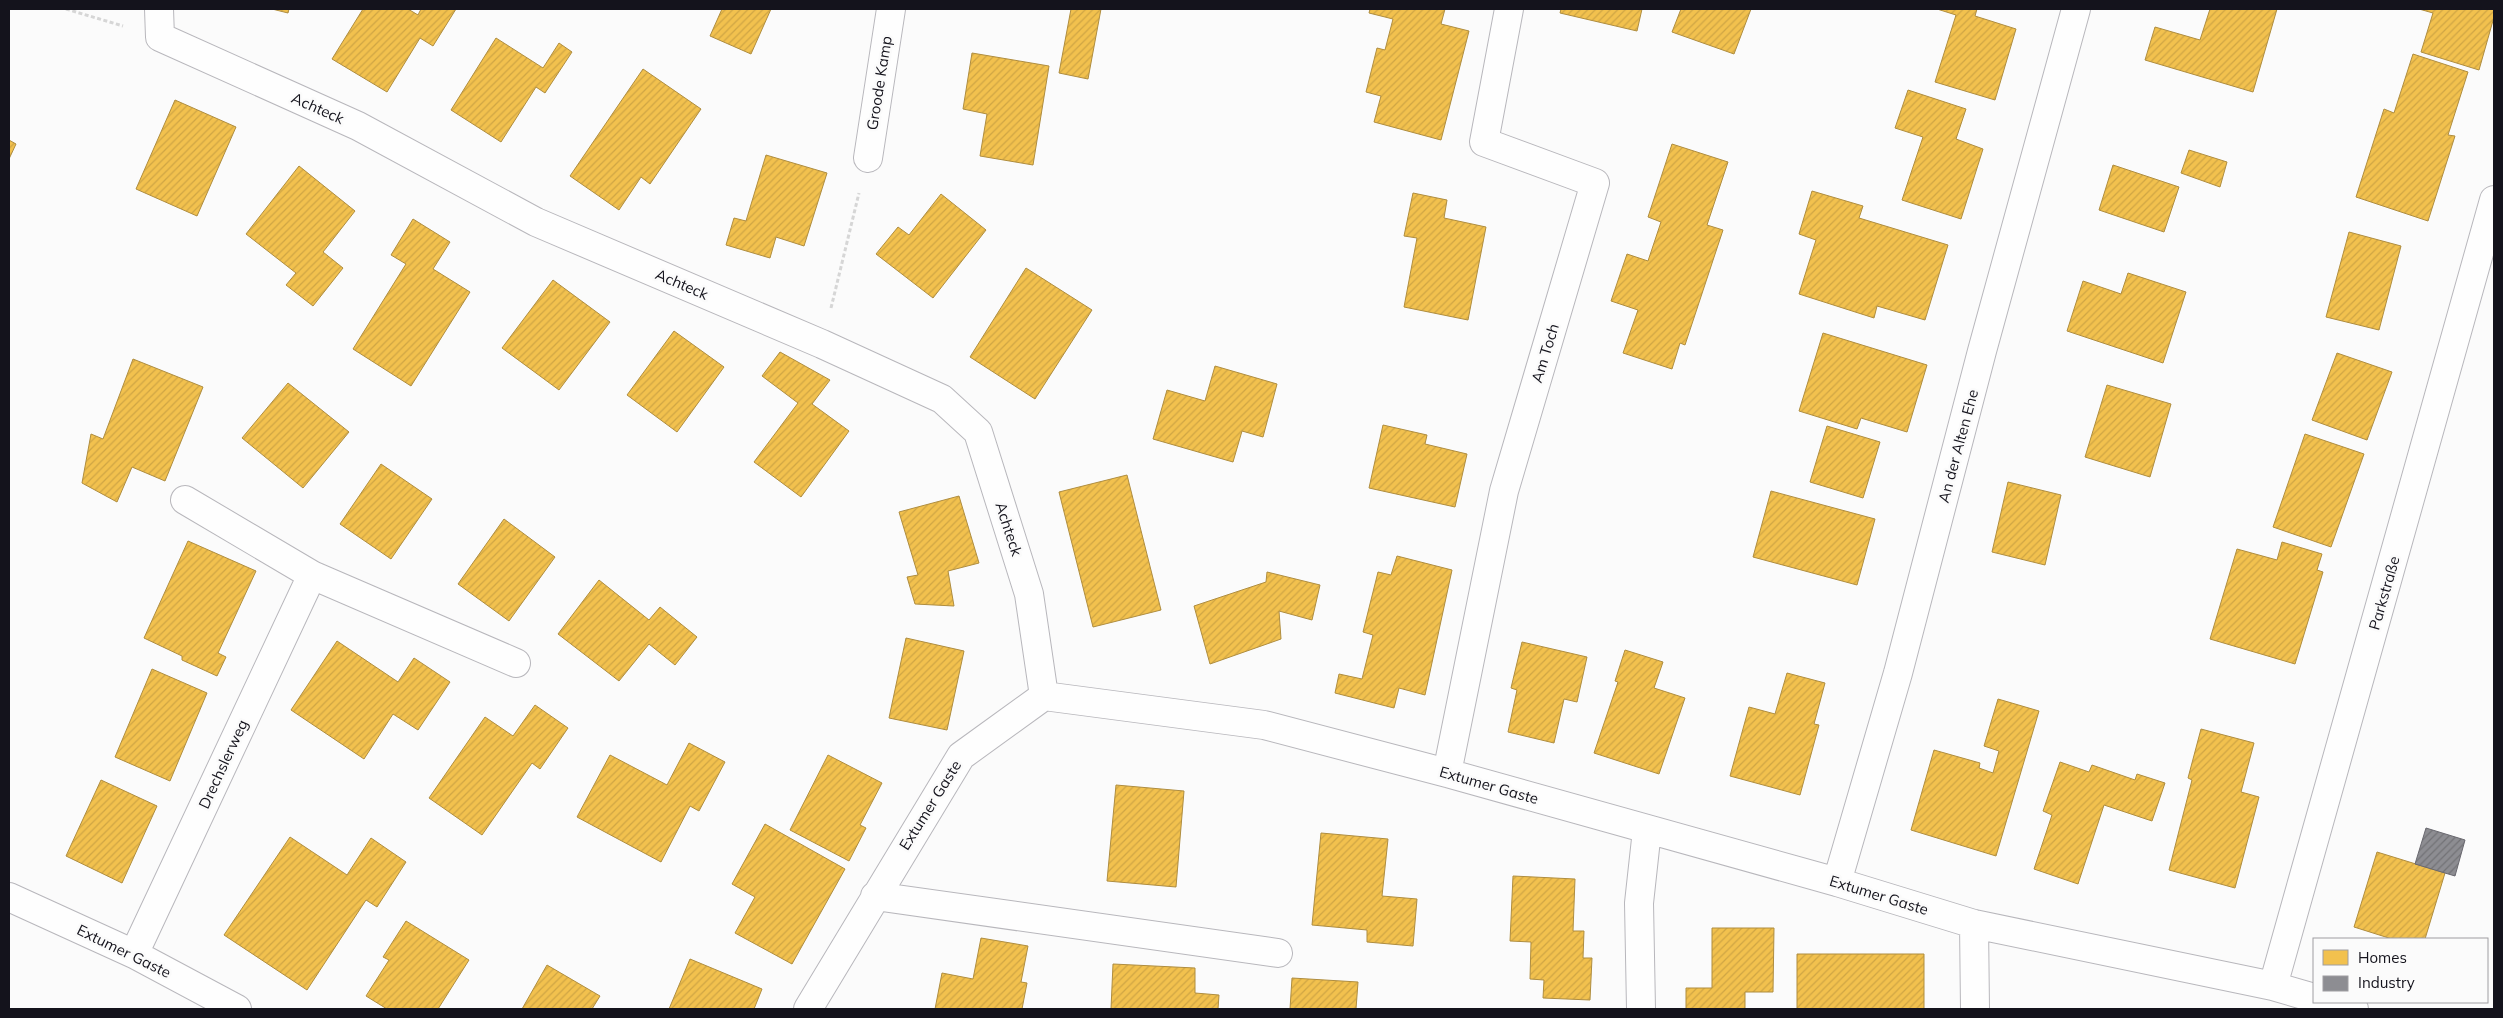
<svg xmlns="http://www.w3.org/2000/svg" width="2503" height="1018" font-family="Mulish,sans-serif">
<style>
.homes{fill:url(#homes-hatch);stroke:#af8d3f}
.industry{fill:url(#industry-hatch);stroke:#69686f}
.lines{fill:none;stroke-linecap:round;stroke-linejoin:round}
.minor-casing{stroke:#b8b7bc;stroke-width:30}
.path{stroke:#d6d6d6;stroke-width:3;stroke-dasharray:4 2.5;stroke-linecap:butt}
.minor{stroke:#fefefe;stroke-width:28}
.labels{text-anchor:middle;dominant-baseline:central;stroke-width:5;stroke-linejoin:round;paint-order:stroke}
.street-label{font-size:15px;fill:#14131c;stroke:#fbfbfb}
</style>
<defs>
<pattern id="homes-hatch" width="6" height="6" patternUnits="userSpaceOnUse" patternTransform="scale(1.25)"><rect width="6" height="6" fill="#f2c14e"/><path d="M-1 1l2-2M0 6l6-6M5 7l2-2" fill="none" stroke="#cfa544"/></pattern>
<pattern id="industry-hatch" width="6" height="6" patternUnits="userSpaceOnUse" patternTransform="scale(1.25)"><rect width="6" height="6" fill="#8d8d92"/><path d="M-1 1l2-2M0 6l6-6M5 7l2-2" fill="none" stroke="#727276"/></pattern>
</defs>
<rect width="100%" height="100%" fill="#fbfbfb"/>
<path class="homes" d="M272 9H289L288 13Z
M363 9H408L418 15 421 9H456L433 46 420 38 387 92 332 59Z
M722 9H771L751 54 710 36Z
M1071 9H1101L1088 79 1059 73Z
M1370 9H1445L1441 24 1469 31 1441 140 1374 122 1381 96 1366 92 1377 48 1385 50 1393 19 1369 13Z
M1561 9H1642L1637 31 1560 13Z
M1681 9H1751L1734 54 1672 32Z
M1937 9H1977L1975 16 2016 29 1995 100 1935 82 1956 15Z
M2210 9H2277L2253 92 2145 60 2155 27 2200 40Z
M2419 9H2494V17L2479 70 2421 52 2433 13Z
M496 38 543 68 559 43 572 52 545 93 536 87 501 142 451 110Z
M972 53 1049 66 1033 165 980 156 987 114 963 109Z
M2413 54 2468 72 2448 135 2455 136 2428 221 2356 197 2384 109 2394 113Z
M643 69 701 109 650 184 641 177 619 210 570 176Z
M1908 90 1966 109 1956 139 1983 149 1961 219 1902 200 1923 137 1895 128Z
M175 100 236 127 197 216 136 189Z
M9 140 16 144 9 159Z
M1672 144 1728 162 1707 225 1723 230 1685 345 1680 343 1672 369 1623 353 1638 310 1611 301 1627 254 1648 261 1661 222 1648 217Z
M2189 150 2227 162 2220 187 2181 173Z
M766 155 827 173 804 246 776 237 770 258 726 245 734 218 746 221Z
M2113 165 2179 187 2164 232 2099 210Z
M299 166 355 211 323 252 343 268 313 306 286 285 296 273 246 234Z
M1812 191 1863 206 1859 218 1948 245 1925 320 1877 306 1874 318 1799 294 1816 240 1799 234Z
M1413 193 1447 200 1444 218 1486 227 1468 320 1404 307 1417 238 1404 236Z
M941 194 986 230 933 298 876 254 898 227 909 235Z
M413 219 450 242 433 269 470 292 411 386 353 349 406 264 391 255Z
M2349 232 2401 246 2379 330 2326 317Z
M1026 268 1092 310 1035 399 970 357Z
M2128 273 2186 292 2163 363 2067 331 2083 281 2121 294Z
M553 280 610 322 559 390 502 348Z
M674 331 724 367 677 432 627 395Z
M1823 333 1927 365 1907 432 1861 418 1857 429 1799 411Z
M780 352 830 380 812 404 849 431 801 497 754 462 798 403 762 376Z
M2337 353 2392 372 2367 440 2312 420Z
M133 359 203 387 165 481 132 467 117 502 82 483 91 434 103 439Z
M1215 366 1277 384 1263 437 1242 431 1233 462 1153 439 1167 390 1205 401Z
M288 383 349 432 303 488 242 438Z
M2107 385 2171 404 2150 477 2085 457Z
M1383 425 1427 435 1425 444 1467 454 1455 507 1369 488Z
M1827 426 1880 442 1863 498 1810 482Z
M2305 434 2364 454 2331 547 2273 527Z
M381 464 432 499 391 559 340 524Z
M1127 475 1161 610 1093 627 1059 492Z
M2008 482 2061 495 2045 565 1992 552Z
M1771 491 1875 519 1857 585 1753 557Z
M959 496 979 563 948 571 954 606 915 604 907 577 918 575 899 512Z
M504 519 555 557 509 621 458 584Z
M188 541 256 571 218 653 226 657 217 676 182 660V656L144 638Z
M2282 542 2322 554 2317 570 2323 572 2295 664 2210 639 2237 549 2277 560Z
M1397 556 1452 570 1425 695 1399 688 1394 708 1335 693 1339 674 1362 679 1373 635 1363 632 1378 572 1391 575Z
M1267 572 1320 585 1312 620 1279 611 1281 639 1210 664 1194 606 1266 582Z
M599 580 649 620 660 607 697 637 675 665 649 644 619 681 558 634Z
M906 638 964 651 947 730 889 718Z
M337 641 398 682 414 658 450 682 418 730 393 714 364 759 291 710Z
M1522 642 1587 657 1577 702 1564 699 1554 743 1508 732 1517 690 1511 688Z
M1625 650 1663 662 1654 688 1685 698 1659 774 1594 753 1618 682 1615 681Z
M152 669 207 693 170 781 115 757Z
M1787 673 1825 683 1814 724 1819 725 1800 795 1730 776 1749 707 1775 714Z
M1998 699 2039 711 1996 856 1911 830 1934 750 1980 763 1979 768 1993 773 1999 751 1984 746Z
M535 705 568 728 540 769 532 763 482 835 429 798 485 717 513 736Z
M2201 729 2254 743 2241 792 2259 797 2235 888 2169 870 2192 780 2188 778Z
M689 743 725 762 699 811 690 806 661 862 577 817 610 755 667 785Z
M828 755 882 783 860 825 866 828 849 861 790 830Z
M2060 762 2089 772 2092 765 2135 780 2137 774 2165 783 2152 821 2104 805 2078 884 2034 869 2052 815 2043 811Z
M101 780 157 806 122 883 66 856Z
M1116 785 1184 791 1176 887 1107 881Z
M765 824 845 869 792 964 735 933 755 897 732 884Z
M1321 833 1388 839 1382 896 1417 899 1413 946 1367 942V930L1312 925Z
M290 837 347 875 371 838 406 862 377 907 366 900 307 990 224 935Z
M2377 852 2445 873 2425 939H2392L2354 927Z
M1513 876 1575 879 1573 931H1584L1583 958H1592L1590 1000 1543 998 1544 980 1530 979 1531 942 1510 941Z
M406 921 469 960 438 1009H387L366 996 389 960 383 957Z
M1712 928H1774L1773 992H1745V1009H1686V988H1712Z
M981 938 1028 946 1021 982 1027 983 1022 1009H935L942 973 973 979Z
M1797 954H1924V1009H1797Z
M690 959 762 989 754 1009H669Z
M1113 964 1195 968V993L1219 995 1218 1009H1111Z
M547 965 600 996 592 1009H522Z
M1292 978 1358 982 1356 1009H1290Z"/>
<path class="industry" d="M2426 828 2465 840 2455 876 2415 864Z"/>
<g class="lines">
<defs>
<path id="minor" d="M159 9 160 37 358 126 536 222 822 344 942 399 978 432 1029 594 1044 696
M868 158 891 9
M185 500 312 575 516 663
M1447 773 1504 491 1595 183 1484 142 1509 9
M1837 882 1898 673 1982 351 2076 9
M875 896 1278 953
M9 897 134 954 237 1009
M1974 924 1975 1009
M134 954 312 575
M2273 986 2494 200
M2328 1002 2354 1009
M808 1009 961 756 1044 696 1264 725 1447 773 1837 882 1974 924 2273 986 2314 998
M1641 1009 1639 903 1647 830"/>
</defs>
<use href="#minor" class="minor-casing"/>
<path class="path" d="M66 9 123 26
M831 308 859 193"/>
<use href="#minor" class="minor"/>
</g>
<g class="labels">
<g class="street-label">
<text transform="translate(879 83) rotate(-81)">Groode Kamp</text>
<text transform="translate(318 108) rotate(24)">Achteck</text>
<text transform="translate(682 284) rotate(23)">Achteck</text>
<text transform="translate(1545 353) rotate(-73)">Am Toch</text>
<text transform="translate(1958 446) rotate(-75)">An der Alten Ehe</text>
<text transform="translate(1009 529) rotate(72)">Achteck</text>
<text transform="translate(2384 593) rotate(-74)">Parkstraße</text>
<text transform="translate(223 764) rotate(-65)">Drechslerweg</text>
<text transform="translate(1489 785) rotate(16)">Extumer Gaste</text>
<text transform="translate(930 805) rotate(-58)">Extumer Gaste</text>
<text transform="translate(1879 895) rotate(17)">Extumer Gaste</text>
<text transform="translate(124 951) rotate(26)">Extumer Gaste</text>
</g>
</g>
<rect width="2503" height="1018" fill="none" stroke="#14131c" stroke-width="20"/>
<rect x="2313" y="938" width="175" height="65" fill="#fbfbfb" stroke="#9f9ea2"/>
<rect x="2323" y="950" width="25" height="15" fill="#f2c14e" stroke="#9f9ea2"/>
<text x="2358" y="963" font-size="15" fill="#14131c">Homes</text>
<rect x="2323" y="976" width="25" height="15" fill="#8d8d92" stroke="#9f9ea2"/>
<text x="2358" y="988" font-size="15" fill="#14131c">Industry</text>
</svg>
